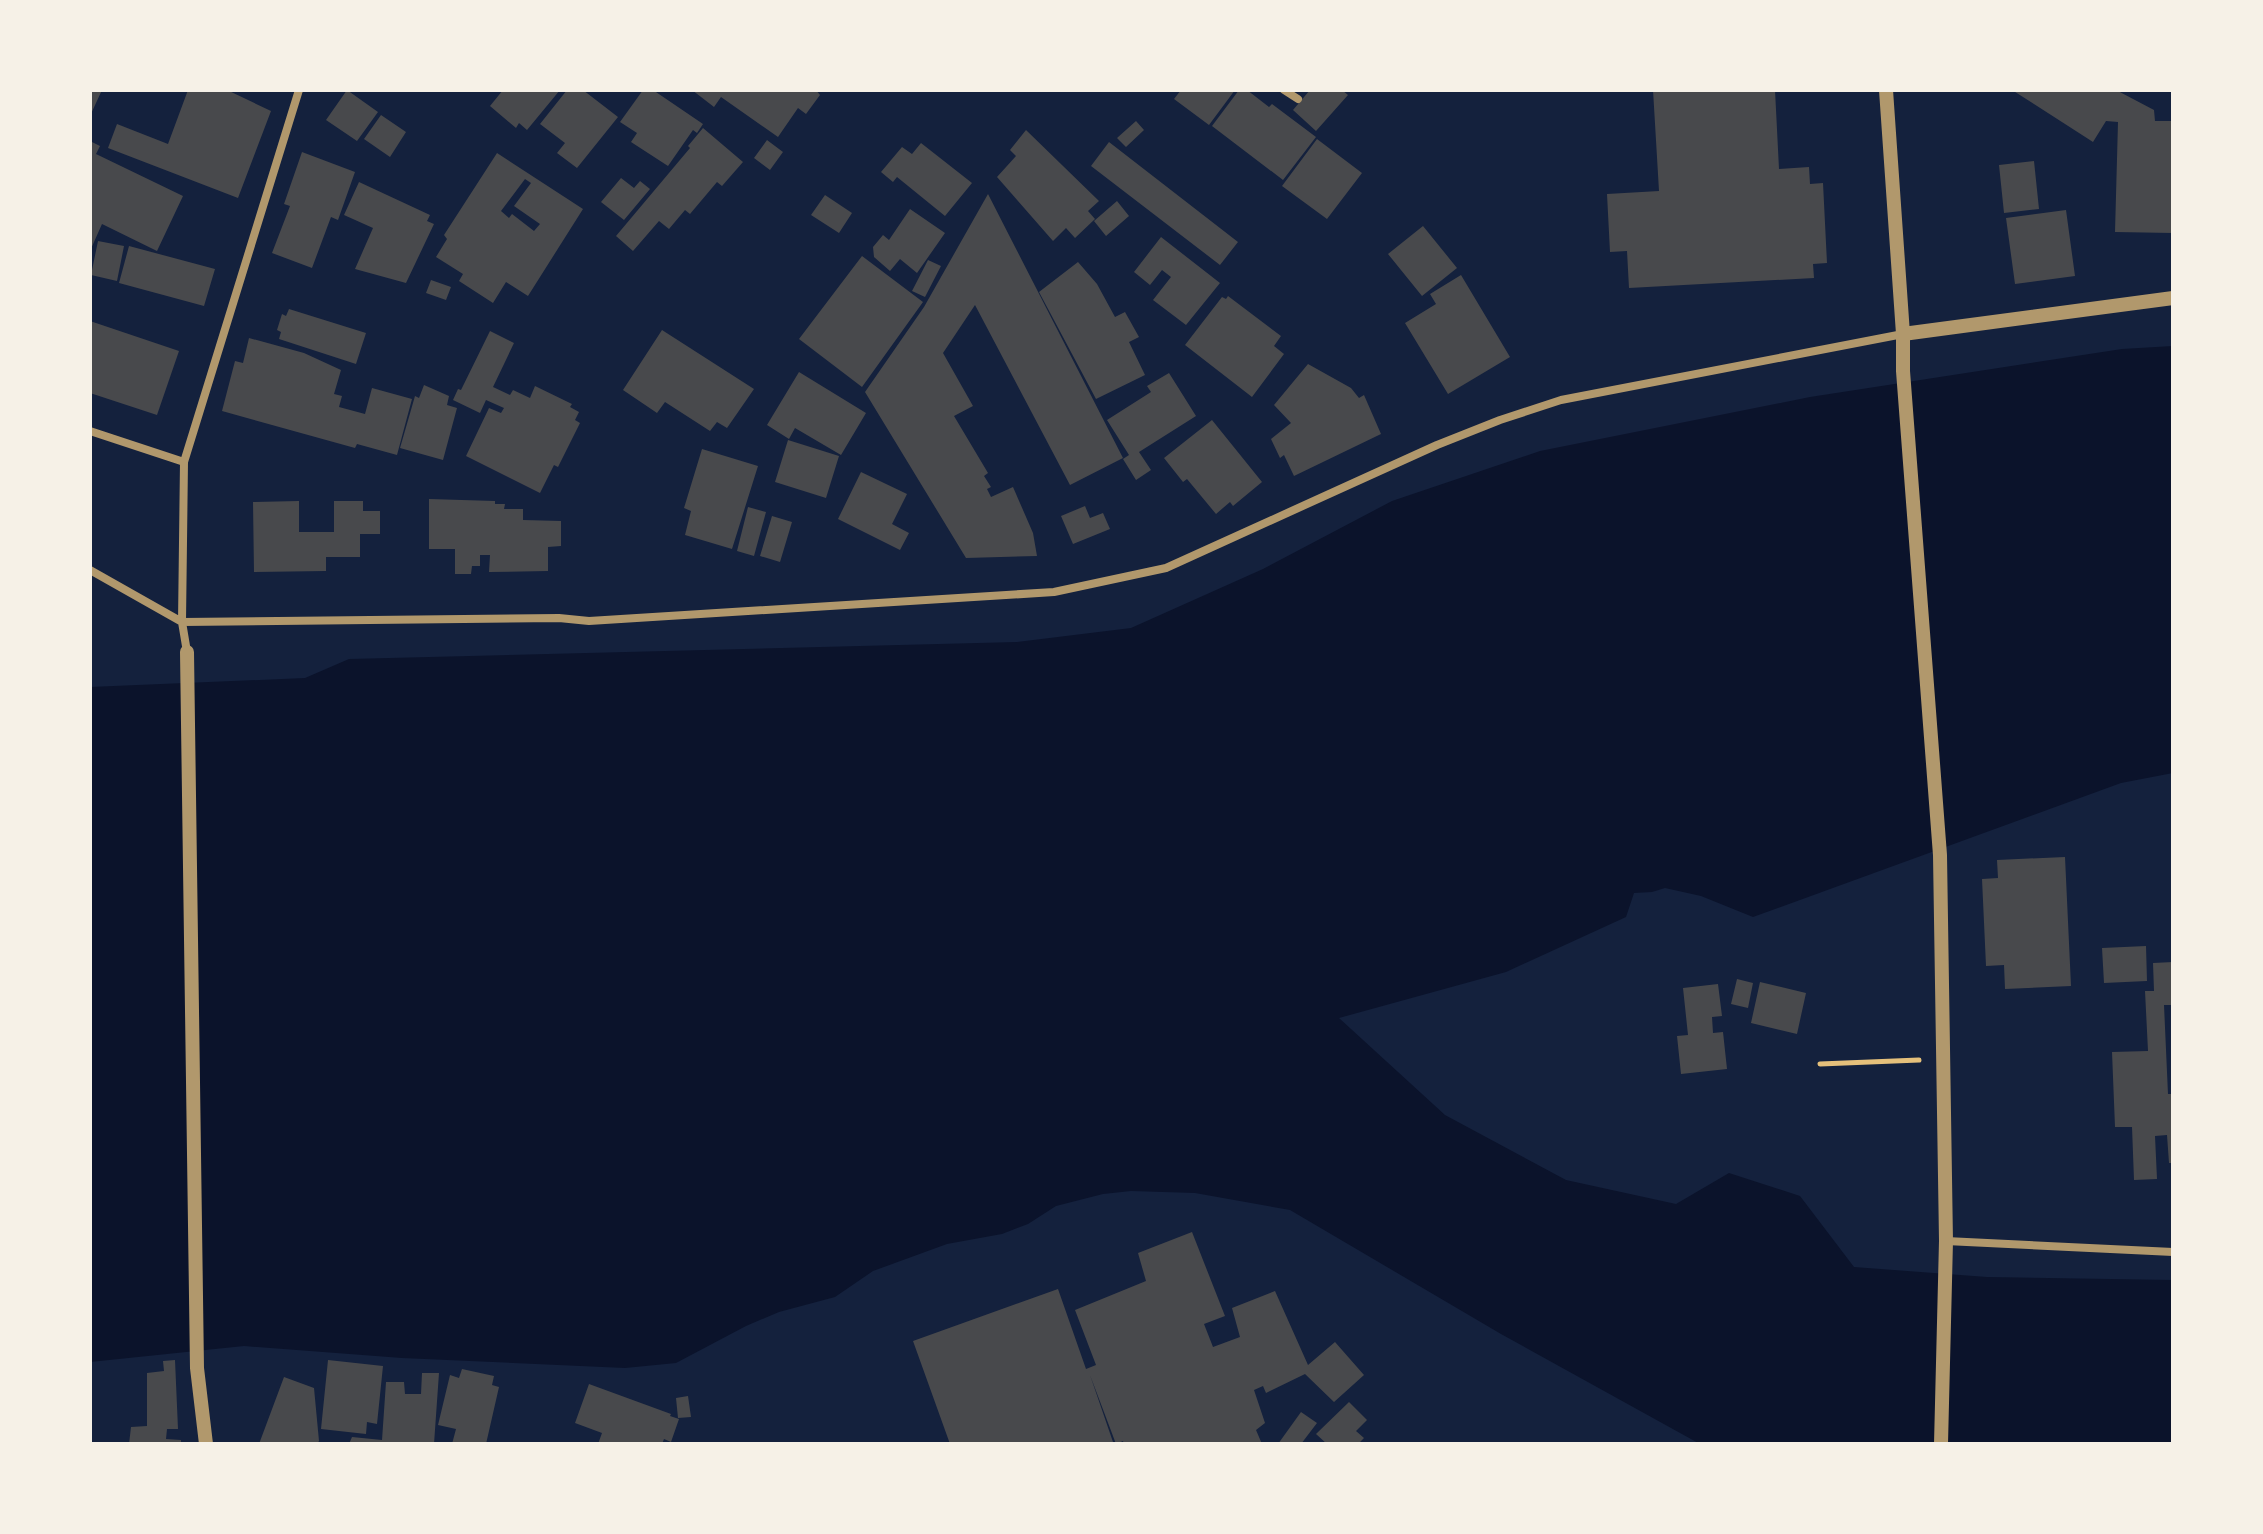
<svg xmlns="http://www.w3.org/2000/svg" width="2263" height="1534" font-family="'Exo 2',sans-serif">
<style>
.water{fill:#0b132b}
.building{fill:#48494c;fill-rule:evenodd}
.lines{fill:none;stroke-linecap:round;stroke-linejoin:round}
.path{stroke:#e5c07b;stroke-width:5}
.minor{stroke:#b1986c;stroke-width:8}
.tertiary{stroke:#b1986c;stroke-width:14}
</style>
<rect width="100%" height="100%" fill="#14213d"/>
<path class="water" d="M2173 346V773L2121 783 1753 917 1701 896 1665 888 1652 892 1634 893 1626 917 1506 972 1339 1018 1445 1115 1566 1180 1676 1204 1729 1173 1800 1196 1854 1267 1987 1277 2173 1280V1444H1700L1501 1334 1290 1210 1195 1193 1131 1191 1103 1194 1056 1206 1028 1224 1002 1234 947 1244 873 1271 835 1297 779 1312 746 1326 676 1363 625 1368 402 1358 244 1346 90 1362V687L305 678 349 659 1017 642 1131 628 1263 569 1392 501 1540 451 1810 397 2122 349Z"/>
<path class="building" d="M90 90H102L90 116Z
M188 90H227L271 111 238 198 108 148 117 124 168 144Z
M347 90 378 112 357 141 326 120Z
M503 90H560L527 130 519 123 516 128 490 106Z
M567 90H583L618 117 577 168 557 153 565 143 540 124Z
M643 90H653L703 124 697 133 693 130 668 166 631 142 637 133 620 122Z
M692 90H816L820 95 806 114 798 108 778 137 721 97 714 107Z
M1181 90H1235L1209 125 1174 99Z
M1239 90H1247L1269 107 1272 104 1316 137 1283 180 1212 126Z
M1310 90H1342L1348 95 1316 131 1293 110Z
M1653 90H1775L1779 169 1809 167 1810 184 1823 183 1827 263 1813 264 1814 278 1629 288 1627 251 1610 252 1607 194 1659 191Z
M2012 90H2116L2154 110 2155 121H2173V233L2115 232 2118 122 2106 121 2093 142Z
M381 115 406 132 390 157 364 139Z
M1136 121 1144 130 1126 147 1117 138Z
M703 128 743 162 722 186 717 182 690 214 685 210 669 229 659 221 633 251 616 236 690 148 688 146Z
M1026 130 1099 201 1088 211 1095 219 1075 238 1066 228 1053 241 997 177 1016 156 1010 150Z
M1317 139 1362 173 1327 219 1282 186Z
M767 140 783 152 770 170 754 158Z
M90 141 100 146 96 154 183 196 157 251 102 224 90 251Z
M1109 142 1238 242 1220 265 1091 166Z
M921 143 972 183 945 216 897 177 893 182 881 172 902 147 912 154Z
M302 152 355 172 338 220 331 217 312 268 272 253 290 206 284 204Z
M497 153 583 209 528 296 506 282 493 303 459 281 463 274 436 257 447 239 444 235ZM525 179 531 183 514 206 540 224 534 231 512 214 509 218 501 211Z
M2034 161 2039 209 2004 213 1999 165Z
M621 178 634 188 640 181 650 189 624 220 601 202Z
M359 182 430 215 427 221 434 224 406 283 355 269 373 228 344 215Z
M988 194 1123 458 1070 485 975 305 943 353 973 406 954 416 988 473 984 476 991 487 987 489 991 497 1013 487 1033 533 1037 556 966 558 865 392 924 307Z
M825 195 852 213 839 233 811 215Z
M1117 201 1129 216 1106 236 1094 221Z
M910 209 945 233 917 273 900 259 890 271 874 257 873 247 883 235 889 240Z
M2066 210 2075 276 2015 284 2006 218Z
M1423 226 1457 268 1422 296 1388 254Z
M1161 237 1220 283 1186 325 1153 300 1171 277 1162 270 1150 285 1134 272Z
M98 241 124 246 117 281 91 275Z
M129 246 215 269 204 306 119 283Z
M862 256 923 302 862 387 799 339Z
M928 260 941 266 925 297 912 291Z
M1078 262 1097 284 1115 317 1125 312 1139 337 1129 342 1145 375 1096 399 1039 292Z
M1461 275 1510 357 1448 394 1405 323 1436 304 1430 294Z
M431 280 451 287 446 300 426 293Z
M1228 296 1281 336 1274 346 1284 354 1252 397 1185 345 1222 297 1226 299Z
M289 309 366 333 356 364 279 339 281 332 277 330 282 314 286 316Z
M90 321 179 351 157 415 90 393Z
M662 330 754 389 727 428 717 422 710 431 665 402 657 413 623 390Z
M490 331 514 343 493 387 510 395 513 390 530 398 535 386 572 404 570 407 579 412 575 420 580 423 558 467 554 465 540 493 466 456 489 408 501 413 504 408 486 400 480 413 453 400 458 389 461 390Z
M249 338 304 353 341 370 334 394 342 396 339 407 365 414 372 388 412 399 397 455 357 444 355 448 222 411 235 361 243 363Z
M1308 364 1351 388 1359 398 1364 395 1381 434 1294 476 1284 455 1280 458 1271 439 1291 423 1274 405Z
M799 372 866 413 841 455 795 428 789 439 767 425Z
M1169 373 1196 416 1139 452 1151 470 1136 480 1123 459 1129 455 1107 420 1151 392 1147 386Z
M424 385 449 396 447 405 457 408 443 460 400 448 415 396 419 398Z
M1212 420 1262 482 1233 506 1230 502 1216 514 1187 479 1183 482 1164 458Z
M788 440 839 456 826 498 775 482Z
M702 449 758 466 732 549 685 535 691 511 684 508Z
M861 472 907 494 892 524 909 533 900 550 838 519Z
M429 499 495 501V504H505L504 509H523V520L561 521V546L548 547V571L489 572 490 555H480V566H472L471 574H455V549H429Z
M299 501V532H334V501H363V511H380V534H360V557H326V571L254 572 253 502Z
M1085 506 1090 518 1103 513 1110 529 1073 544 1061 516Z
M748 507 766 512 754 556 737 551Z
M772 516 792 522 780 562 760 556Z
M2065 857 2071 986 2005 989 2004 965 1986 966 1982 879 1998 878 1997 860Z
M2146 946 2147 981 2104 983 2102 948Z
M2173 962V1005H2164L2168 1094H2173V1163H2169L2167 1135 2155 1136 2157 1179 2134 1180 2132 1127H2115L2112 1052 2148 1051 2145 991H2154L2153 963Z
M1737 979 1753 983 1748 1008 1731 1004Z
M1760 982 1806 993 1797 1034 1751 1023Z
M1718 984 1722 1016 1712 1017 1713 1033 1723 1032 1727 1069 1681 1074 1677 1036 1688 1035 1683 988Z
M1192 1232 1225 1316 1204 1324 1213 1347 1240 1337 1232 1308 1275 1291 1308 1365 1335 1342 1364 1375 1334 1402 1305 1374 1266 1393 1263 1386 1254 1390 1265 1423 1256 1430 1262 1444H1124L1123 1441 1116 1444 1090 1375 1113 1442 1107 1444H950L913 1341 1058 1289 1086 1369 1096 1365 1075 1310 1146 1281 1138 1253Z
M175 1360 178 1429H167L166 1439 181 1440V1444H129L131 1427 147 1426V1373L164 1371 163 1361Z
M328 1360 383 1366 377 1424 367 1422 366 1434 321 1429Z
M462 1369 494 1376 492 1385 499 1387 486 1444H452L456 1429 438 1425 450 1375 459 1378Z
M422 1373H439L434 1444H349L352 1437 382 1440 386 1382H404L405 1394H421Z
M284 1377 314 1388 319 1441 317 1444H259Z
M589 1384 671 1414 670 1416 679 1419 671 1442 664 1439 662 1444H598L602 1433 575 1423Z
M688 1396 691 1417 678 1418 676 1398Z
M1349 1402 1367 1420 1356 1431 1364 1438 1358 1444H1327L1316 1434Z
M1301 1412 1317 1423 1301 1444H1278Z"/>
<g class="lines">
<path class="path" d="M1820 1064 1919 1060"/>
<path class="minor" d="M1284 90 1298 99
M90 431 184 462
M90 570 182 622 559 618 589 621 1054 592 1166 568 1437 445 1500 420 1561 400 1903 334
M187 652 182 622 184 462 299 90
M1946 1241 2173 1252"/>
<path class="tertiary" d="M1886 90 1903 334V371L1940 855 1946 1241 1941 1444
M1903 334 2173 298
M187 652 197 1368 206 1444"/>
</g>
<rect width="2263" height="1534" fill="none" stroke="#f6f1e7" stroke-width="184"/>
</svg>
